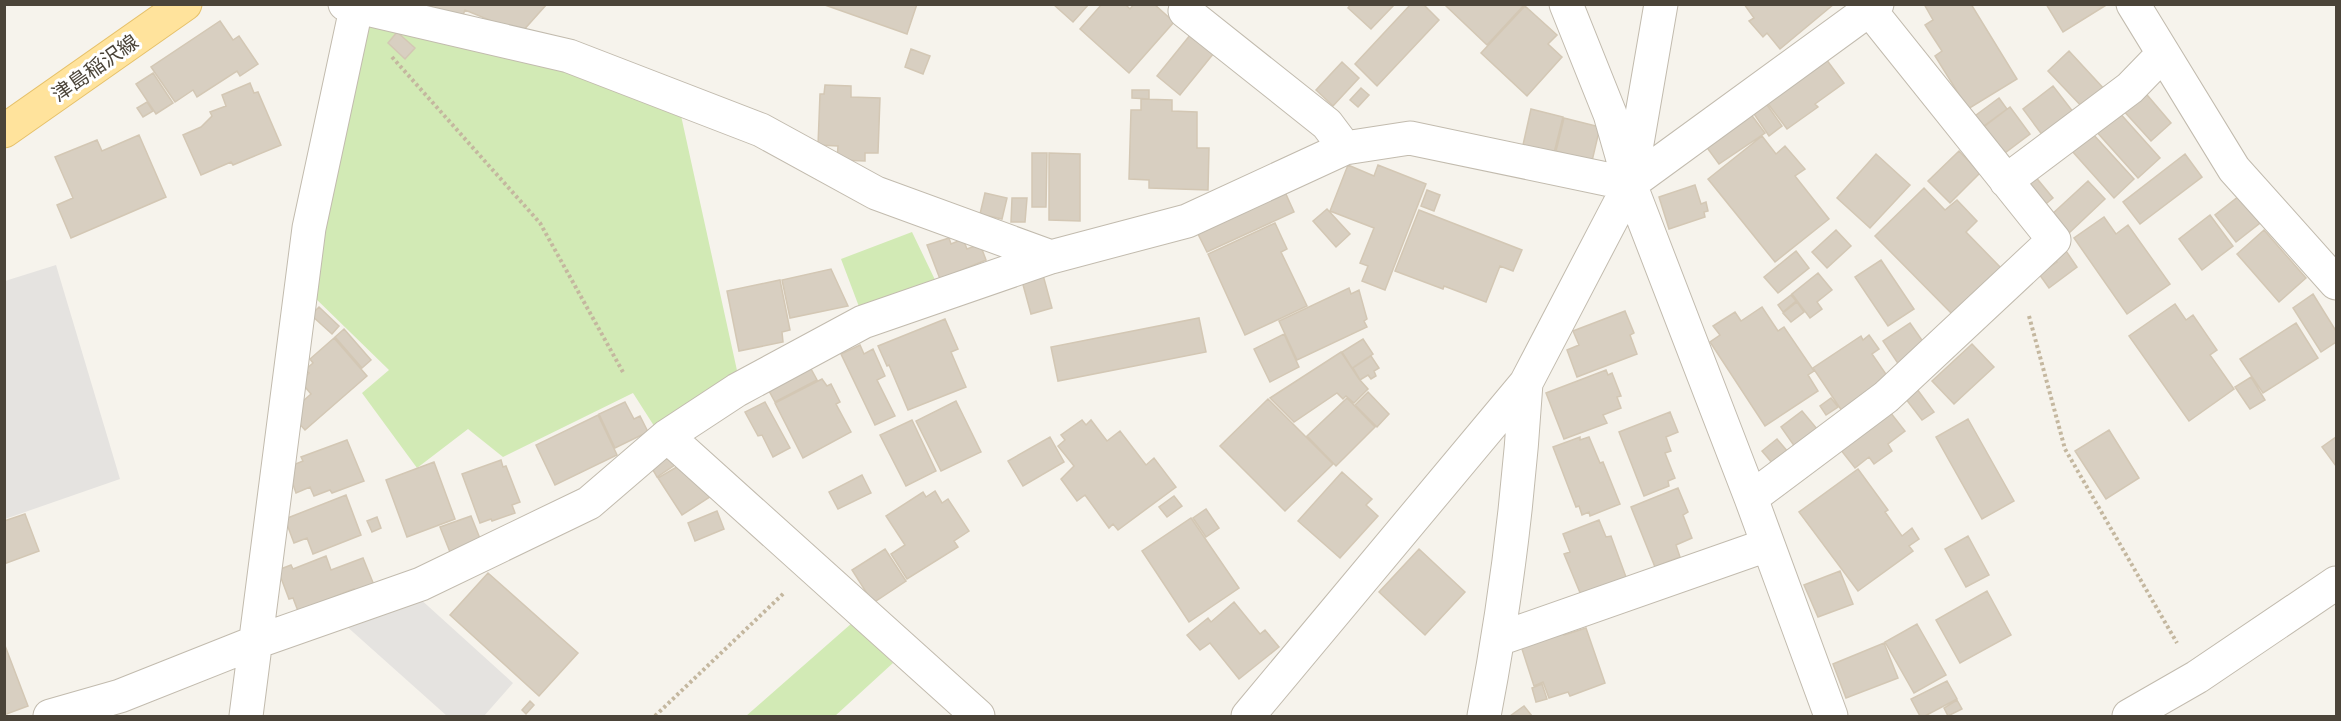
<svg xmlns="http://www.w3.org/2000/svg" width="2341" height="721" font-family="Cabin,'Noto Sans JP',sans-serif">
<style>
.green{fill:#d2eab5}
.parking{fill:#e5e3e0}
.building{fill:#d8cfc1;stroke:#d3c7b4;stroke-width:1.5}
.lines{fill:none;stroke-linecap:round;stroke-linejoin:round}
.minor-casing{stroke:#c2bbae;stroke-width:35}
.major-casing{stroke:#e6c16a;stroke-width:35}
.path{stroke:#c4b79f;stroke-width:4;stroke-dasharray:3 3;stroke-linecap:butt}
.minor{stroke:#fff;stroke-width:33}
.major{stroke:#ffe39c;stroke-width:33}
.labels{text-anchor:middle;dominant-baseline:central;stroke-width:6;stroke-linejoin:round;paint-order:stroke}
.street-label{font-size:20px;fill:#4b4439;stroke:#fff}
</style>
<rect width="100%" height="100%" fill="#f6f3ec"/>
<path class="green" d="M370 21 579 68 680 111 738 375 656 429 633 393 503 457 468 429 417 468 362 393 389 370 311 294Z
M912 232 937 284 861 312 841 259Z
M852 623 893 663 835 716H746Z"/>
<path class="parking" d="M56 265 120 479 5 519V281Z
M418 597 513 683 484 716H447L344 624Z"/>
<path class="building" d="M433 4H547L521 33 465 10 461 20 432 7Z
M822 4H917L907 34Z
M1053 4H1089L1073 22Z
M1102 4H1125L1130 9 1134 4H1154L1174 22 1129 73 1080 29Z
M1351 4H1395L1371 29 1348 8Z
M1411 4H1423L1439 20 1377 86 1355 64Z
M1448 4H1525L1487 45 1446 6Z
M1744 4H1834L1780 49 1767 33 1763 37 1749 21 1754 18Z
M1924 4H1971L2017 79 1968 109 1935 56 1942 51 1925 25 1933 20Z
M2046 4H2108L2063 32Z
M1525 6 1557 35 1548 44 1562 57 1527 96 1481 53Z
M220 21 233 40 239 36 258 64 240 76 237 71 197 97 193 90 175 102 151 67Z
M1195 29 1218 48 1180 95 1157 76Z
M397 32 415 48 405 59 388 43Z
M911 49 930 56 923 74 905 67Z
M2069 51 2106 91 2085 110 2048 71Z
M1826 59 1844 83 1815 104 1818 107 1787 129 1766 101Z
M1342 62 1359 78 1333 106 1316 90Z
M153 73 173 103 156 114 136 84Z
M250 83 254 93 258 92 281 145 233 165 231 162 201 175 183 135 201 127 212 116 210 112 226 106 222 95Z
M825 85 851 86V97L880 98 878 153H865V161L837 160 838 146 818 145 820 94H824Z
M2053 86 2074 113 2043 136 2023 109Z
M1361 88 1369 95 1358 107 1350 100Z
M2142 89 2171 123 2151 141 2121 108Z
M1132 90H1149V99L1132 98Z
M1999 98 2007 109 1981 128 1972 118Z
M1141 99 1172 100V111L1197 112V148H1209L1208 190 1149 188V180L1129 179 1131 110H1141Z
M147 102 153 111 143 117 137 108Z
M1765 102 1782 126 1769 136 1752 111Z
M2010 107 2030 134 2001 156 1981 129Z
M1531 109 1563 117 1554 153 1523 145Z
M2117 110 2160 158 2138 178 2095 130Z
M1750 113 1765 133 1719 164 1705 145Z
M1564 118 1600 127 1592 161 1556 151Z
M2092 133 2134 179 2114 198 2072 151Z
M139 135 166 197 71 238 57 205 73 198 55 157 97 140 102 151Z
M1762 136 1776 154 1785 146 1805 169 1795 176 1829 219 1775 262 1708 179Z
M1959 151 1980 173 1950 203 1928 181Z
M1032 153H1047L1046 207H1032Z
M1049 153 1080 154V221L1049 220Z
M1876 154 1910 185 1870 228 1837 198Z
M2185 154 2202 177 2140 224 2123 202Z
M1348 165 1374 176 1378 165 1426 184 1385 290 1362 281 1368 266 1360 263 1374 228 1330 211Z
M2034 175 2053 198 2041 208 2022 185Z
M2088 181 2105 199 2067 235 2050 216Z
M1695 185 1701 204 1706 202 1708 211 1704 212 1705 217 1669 229 1659 197Z
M1924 188 1945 210 1957 200 1977 221 1966 232 2002 269 1954 316 1875 236Z
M1427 190 1440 195 1434 211 1421 206Z
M1285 192 1294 212 1207 252 1197 232Z
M985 193 1007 198 1002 219 980 214Z
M2239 196 2260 223 2236 242 2215 215Z
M1012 198H1027L1025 222H1011Z
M1327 209 1350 234 1336 247 1313 221Z
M1419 210 1522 250 1513 271 1500 266 1486 302 1444 286 1443 289 1395 271Z
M2210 215 2233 246 2202 270 2179 239Z
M2104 217 2116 234 2128 225 2170 284 2127 314 2074 238Z
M1275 223 1287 249 1281 252 1307 306 1245 335 1208 254Z
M1836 230 1851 246 1827 268 1812 252Z
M2264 230 2306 278 2279 302 2237 254Z
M949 238 951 244 963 239 967 249 980 244 986 260 940 279 927 245Z
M2064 248 2077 267 2049 288 2039 274 2057 262 2053 256Z
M1796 251 1809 268 1778 293 1764 277Z
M1881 260 1914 309 1888 326 1855 277Z
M831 269 848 306 790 318 782 280Z
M1818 273 1832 290 1817 302 1822 309 1810 318 1792 294Z
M1043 275 1052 308 1031 314 1022 281Z
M780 280 790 330 782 332 783 342 739 351 727 291Z
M1349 288 1351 294 1359 290 1367 319 1364 321 1367 327 1297 360 1279 321Z
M2313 294 2336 331V342L2321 352 2293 308Z
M1791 295 1796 301 1783 312 1778 305Z
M1797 302 1804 312 1791 322 1783 313Z
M2175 304 2186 320 2193 315 2217 350 2210 355 2234 389 2189 421 2129 336Z
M319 307 339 326 332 334 311 315Z
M1762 307 1778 331 1784 327 1814 371 1808 375 1818 391 1765 426 1710 342 1720 335 1713 326 1735 312 1741 321Z
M1625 311 1634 333 1630 335 1637 354 1577 377 1567 350 1579 345 1573 331Z
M1199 318 1206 352 1058 381 1051 347Z
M945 319 958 349 951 352 966 387 908 410 889 365 887 366 878 346Z
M1910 323 1926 346 1899 365 1883 341Z
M2296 323 2318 358 2263 393 2240 359Z
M344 329 371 360 362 368 335 337Z
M1284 334 1299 367 1270 382 1254 349Z
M1869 335 1879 349 1872 354 1890 380 1842 411 1813 368 1861 336 1863 340Z
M334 338 367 376 305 430 295 419 296 407 311 394 300 381 309 373 305 370 313 363 310 359Z
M1363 339 1373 354 1352 368 1342 352Z
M1972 344 1994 367 1954 404 1932 381Z
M860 345 864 354 873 349 885 376 877 380 895 416 875 425 841 354Z
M1341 352 1359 379 1368 389 1354 403 1346 396 1343 399 1337 393 1294 422 1270 398Z
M1371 356 1379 368 1374 371 1376 376 1371 379 1368 375 1360 380 1353 368Z
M810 367 817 380 775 402 768 389Z
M1606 370 1608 375 1612 373 1621 396 1617 397 1621 408 1603 415 1607 423 1564 439 1546 393Z
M2251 377 2265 400 2250 409 2235 387Z
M822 379 827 386 831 384 840 402 836 404 851 432 803 458 775 403Z
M1917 389 1934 412 1922 420 1905 398Z
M1368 392 1389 414 1377 427 1355 405Z
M1347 398 1375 427 1336 466 1307 436Z
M1831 398 1838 407 1826 415 1820 406Z
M1268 399 1333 464 1285 511 1220 446Z
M956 401 981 452 941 471 916 421Z
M625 402 634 419 640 416 648 432 615 448 599 414Z
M765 402 790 448 773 457 762 435 758 436 745 412Z
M1802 411 1818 430 1795 447 1781 427Z
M1670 412 1678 432 1666 437 1671 451 1665 453 1675 478 1668 481 1669 486 1644 496 1619 432Z
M1890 412 1905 431 1888 444 1892 451 1874 464 1869 457 1855 468 1840 449Z
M598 415 617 455 555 485 536 445Z
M1968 419 2014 501 1982 519 1936 437Z
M912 420 936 471 906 486 880 435Z
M1082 420 1086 425 1091 420 1107 441 1120 431 1146 465 1154 458 1176 487 1118 530 1113 524 1109 528 1085 495 1077 501 1061 479 1074 466 1058 446 1065 440 1061 435Z
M2109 430 2139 478 2106 499 2075 451Z
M1050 437 1064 462 1023 486 1008 461Z
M1580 437V440L1589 437 1600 463 1603 462 1620 504 1590 516 1589 512 1582 515 1579 506 1576 507 1553 447Z
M2336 437V466L2322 447Z
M1777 439 1788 452 1773 464 1762 451Z
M347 440 364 481 332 493 330 490 314 496 310 487 296 493 288 470 295 468 293 465 303 461 301 457Z
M671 457 678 463 657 477 650 465Z
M501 460 503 467 506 466 520 502 512 505 515 513 492 521 491 519 480 523 462 474Z
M434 462 455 519 407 537 386 480Z
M680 465 713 495 682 515 658 478Z
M1858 469 1888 510 1885 512 1902 536 1912 528 1919 539 1909 546 1913 551 1858 591 1799 512Z
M1342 472 1372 499 1366 505 1378 516 1340 558 1298 521Z
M862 475 871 493 838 509 829 492Z
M1678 488 1688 512 1683 515 1692 538 1676 545 1680 557 1655 567 1631 507Z
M935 491 942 503 948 499 969 531 954 541 958 547 907 579 891 554 905 545 886 516 923 492 926 497Z
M346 495 361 535 313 554 307 538 294 543 285 519Z
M1174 496 1182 506 1167 517 1159 507Z
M1206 509 1219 528 1206 537 1193 518Z
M717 511 724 529 695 541 688 523Z
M25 514 39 551 4 564V521Z
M471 516 481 541 450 552 440 527Z
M377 517 381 528 372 532 367 521Z
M1191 518 1239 588 1189 622 1142 551Z
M1599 520 1606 537 1611 536 1626 577 1581 595 1564 554 1570 552 1563 534Z
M1968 536 1989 575 1966 587 1945 549Z
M885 549 906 581 873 603 852 570Z
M1419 549 1465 592 1425 635 1379 592Z
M326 556 331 570 363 558 374 585 356 592 354 589 298 611 293 598 289 599 278 570 291 565 293 569Z
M1840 571 1853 604 1818 617 1804 585Z
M488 573 578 653 539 696 450 615Z
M1987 591 2011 635 1960 663 1936 620Z
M1234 602 1260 634 1265 630 1279 647 1239 679 1210 643 1200 650 1187 635 1208 618 1211 622Z
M1917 624 1946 675 1914 693 1885 642Z
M1586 628 1605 683 1570 696 1568 692 1549 698 1543 682 1534 686 1521 646 1563 632 1564 635Z
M4 643 28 706 4 715Z
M1884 643 1898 678 1846 698 1833 664Z
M1947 681 1957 699 1925 716H1920L1911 699Z
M1542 684 1547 699 1536 702 1532 688Z
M1957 700 1962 709 1948 716 1944 708Z
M530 701 534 705 526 714 522 710Z
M1524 706 1532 716H1510Z"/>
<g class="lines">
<defs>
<path id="minor" d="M345 4 569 56 761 130 876 193 1051 257
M1566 4 1610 114 1630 184 1751 498 1831 716
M2133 4 2234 169 2336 283
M1185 11 1327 124 1345 148
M2006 181 2130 88 2163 54
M667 436 978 716
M1751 498 1886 397 2054 240 1869 9
M1499 639 1767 545
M50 716 120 696 256 642 421 584 589 503 667 436 737 390 863 322 1051 257 1187 221 1345 148 1410 138 1630 184 1877 4
M246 716 309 228 357 4
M1248 716 1526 383 1630 184 1661 4
M1484 716C1505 607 1519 495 1526 383
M2129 716 2197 677 2336 583"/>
<path id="major" d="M4 131 185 4"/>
</defs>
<use href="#minor" class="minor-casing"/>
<use href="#major" class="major-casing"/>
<path class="path" d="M392 57 540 223 624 374
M2029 316 2065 449 2177 643
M655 716 784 593"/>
<use href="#minor" class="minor"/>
<use href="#major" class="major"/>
</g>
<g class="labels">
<g class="street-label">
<text transform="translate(95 68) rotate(-35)">津島稲沢線</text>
</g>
</g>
<rect width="2341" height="721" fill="none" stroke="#4b4439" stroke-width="12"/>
</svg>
